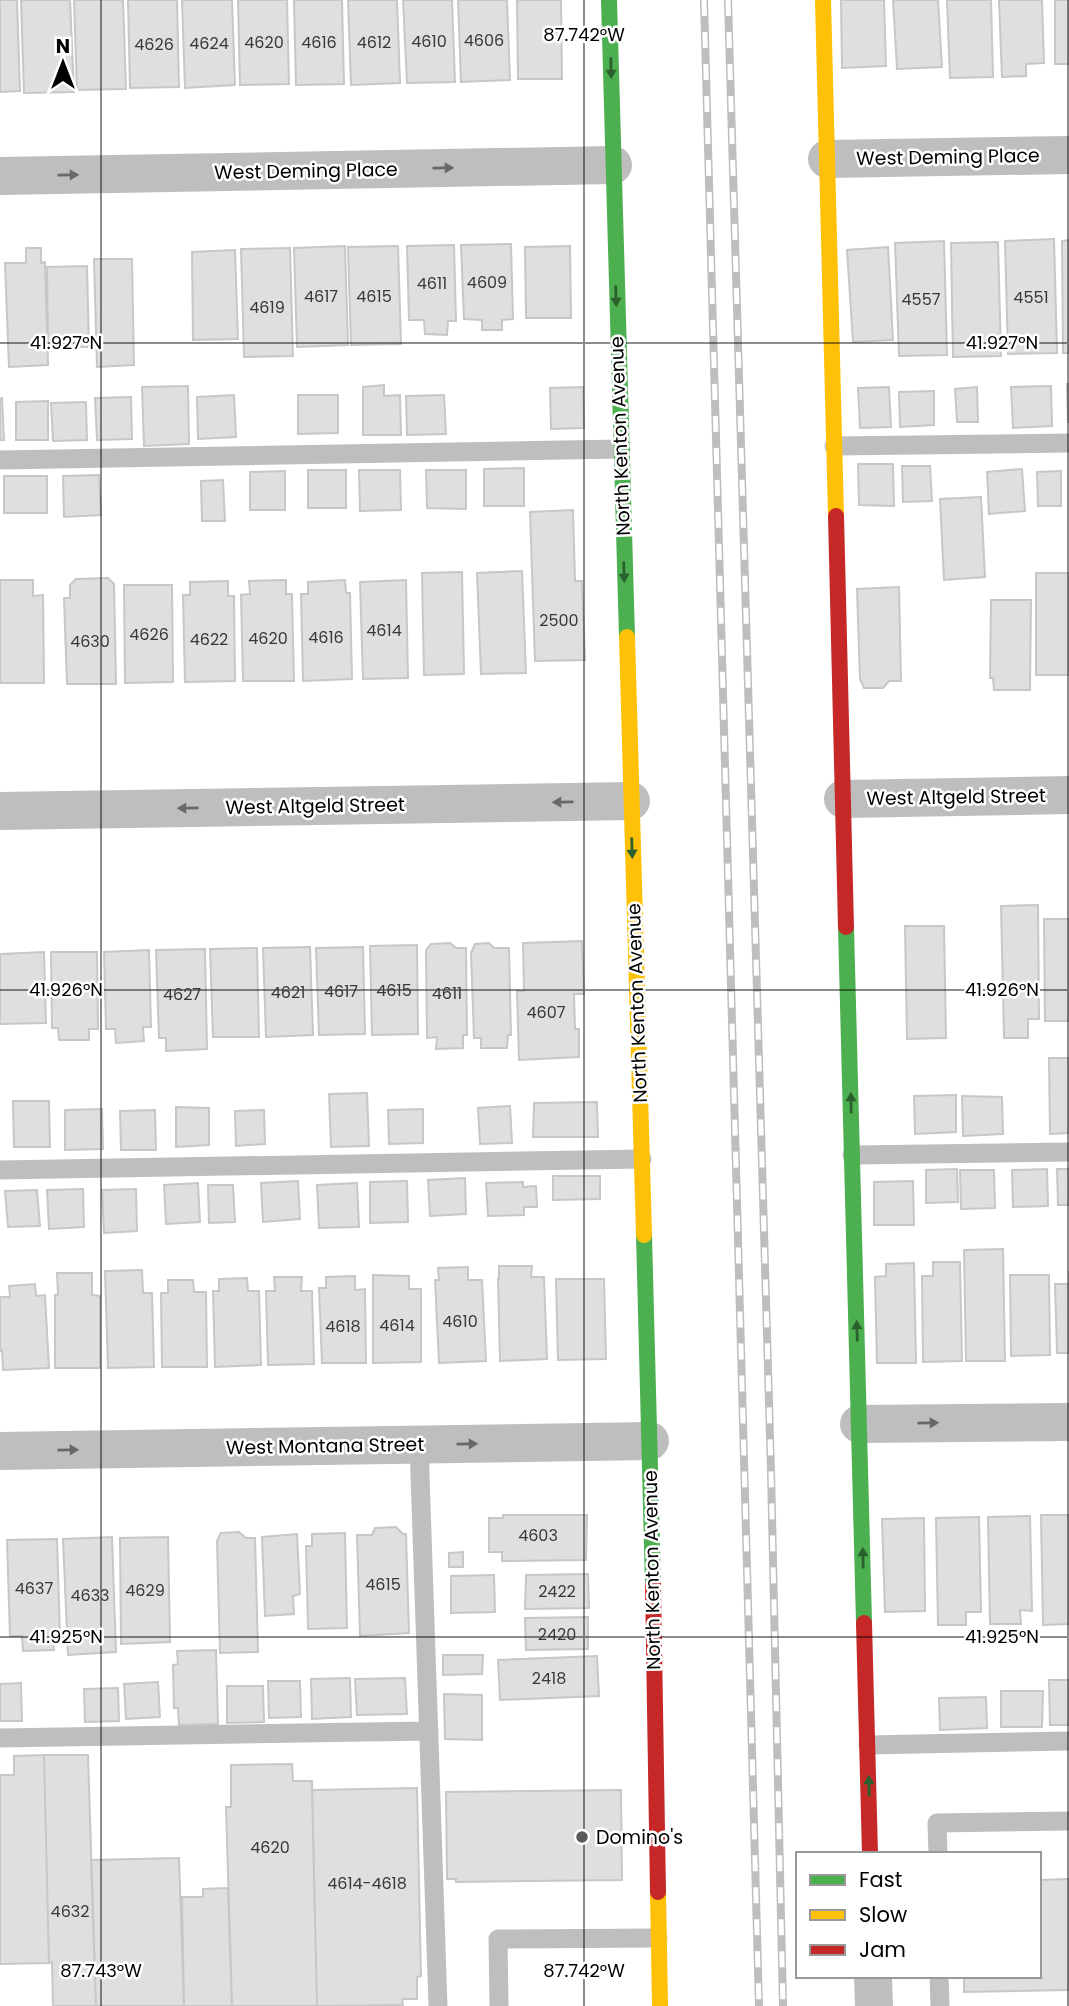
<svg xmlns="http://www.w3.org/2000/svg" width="1069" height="2006" font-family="Poppins,sans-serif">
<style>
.building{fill:#dfdfdf;stroke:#c7c7c7;stroke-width:2}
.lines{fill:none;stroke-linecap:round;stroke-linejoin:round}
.lane{stroke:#bebebe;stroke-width:19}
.street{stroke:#bebebe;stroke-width:38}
.fast{stroke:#4caf50;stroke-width:16}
.slow{stroke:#ffc107;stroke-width:16}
.jam{stroke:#c62828;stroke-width:16}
.rail-casing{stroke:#bebebe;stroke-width:8}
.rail{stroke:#fff;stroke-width:5;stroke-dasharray:16;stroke-linecap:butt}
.oneway{fill:#2a602c}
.oneway2{fill:#686868}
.ticks{fill:none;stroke:#000;stroke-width:2;stroke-opacity:0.45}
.poi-dot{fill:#595959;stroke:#fff;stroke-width:2.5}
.labels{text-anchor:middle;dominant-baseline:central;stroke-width:5;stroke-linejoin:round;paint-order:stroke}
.number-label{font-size:16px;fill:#383838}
.street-label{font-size:19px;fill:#000;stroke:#fff}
.poi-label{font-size:19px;fill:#000;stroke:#fff;text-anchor:start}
.ticks-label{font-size:18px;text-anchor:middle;fill:#000;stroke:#fff;stroke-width:5;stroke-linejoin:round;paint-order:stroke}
</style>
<rect width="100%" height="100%" fill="#fff"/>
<path class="building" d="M0 0H17L20 91 0 92Z
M21 0H70L74 92 24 93Z
M74 0H123L126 89 77 90Z
M128 0H177L179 87 130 88Z
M182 0H232L235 85 185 88Z
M238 0H287L289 84 240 85Z
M294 0H342L344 84 296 85Z
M348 0H397L400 83 351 85Z
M403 0H452L455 82 407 83Z
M458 0H507L510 80 461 82Z
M517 0H561L562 79H518Z
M841 0H884L886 66 842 68Z
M893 0H938L942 67 897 69Z
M947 0H991L993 77 950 78Z
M999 0H1042L1044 63 1026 64V76L1002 77Z
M1055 0H1069V64H1055Z
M1054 239 1057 353 1008 354 1005 241Z
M1069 240V353H1063L1062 241Z
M944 241 947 355 899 356 895 243Z
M998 242 1001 356 953 357 951 243Z
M511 244 513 319 502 320V330H482V320L464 319 461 245Z
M454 245 456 321H448L447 335 425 334 424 320H409L407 246Z
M345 246 348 345 297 347 294 248Z
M398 246 401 344 351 345 348 247Z
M570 246 571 318H526L525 247Z
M888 247 893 340 853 342 847 250Z
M26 248H41V263L45 262 48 365 9 367 5 263H26Z
M290 248 293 356 244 357 241 249Z
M235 250 238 339 193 340 192 252Z
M94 259H132L134 365 97 367Z
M87 266 89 347H48L47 267Z
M1067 384H1069V422H1068Z
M384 385V396L400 395 401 435H363V387Z
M188 386 189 444 144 446 142 387Z
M1051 386 1052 426 1013 428 1011 387Z
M583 387 584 428 551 429 550 388Z
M889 387 891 427 860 428 858 388Z
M977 387 978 422H957L955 389Z
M934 391V425L900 427 899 392Z
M234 395 236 437 198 439 197 397Z
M298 395H338V433L298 434Z
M444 395 446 434 407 435 406 396Z
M131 397 132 439 97 440 95 398Z
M2 398 4 440H0V399Z
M48 401V440H16V402Z
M86 402 87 440 53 441 51 403Z
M858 464H893L894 506 859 505Z
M902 466H930L932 501 903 502Z
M524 468V506H484V469Z
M1022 469 1025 511 989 514 987 472Z
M308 470H346V508H308Z
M359 470H400L401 510 360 511Z
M426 470H466V509L427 508Z
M285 471V510H250V472Z
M1061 471V506H1038L1037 472Z
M99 475 101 515 64 517 63 476Z
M4 476H47V513H4Z
M223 480 225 521H202L201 481Z
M981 497 985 577 944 580 940 499Z
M573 510 575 581H582L585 660 535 661 530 512Z
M522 571 526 673 481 674 477 573Z
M462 572 464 674 424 675 422 573Z
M1036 573H1069V675H1036Z
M108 578 114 584 116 684H67L64 598H70V585L76 579Z
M0 580H33V596L43 595 44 683H0Z
M286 580V594H292L294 681H243L241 595 250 594 249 581Z
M345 580 346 593H350L352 679 303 681 301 594H308V582Z
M406 580 408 678 363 679 360 582Z
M228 581V596H234L235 681 185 682 183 595H190V582Z
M124 585H172L173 682 125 683Z
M899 587 901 681H889L883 688H864L860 679 857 589Z
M991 600H1031L1030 690H994L993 678H990Z
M1038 905 1039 1019H1028V1038H1004L1001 906Z
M1044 919H1069V1021H1045Z
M905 926H944L946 1038 907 1039Z
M582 941 584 994H574L575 1029H579V1057L519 1060 517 991H524L523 943Z
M450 943 456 948H466L467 1035H463V1048L436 1049 437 1037 427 1038 426 950 431 944Z
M489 943 494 948H509L511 1035H508L507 1048H481V1038H474L471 953 475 944Z
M417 945 418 1034 372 1035 370 946Z
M310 947 313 1035 266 1037 263 948Z
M363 947 365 1034 319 1035 316 948Z
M257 948 259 1037H213L210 949Z
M205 949 207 1049 166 1051V1038H159L156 950Z
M149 950 151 1027H143L144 1041 116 1043 115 1029H106L104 952Z
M44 952 46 1023 0 1024V954Z
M51 952H97L98 1029H89V1040H59L58 1028H52Z
M1049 1058H1069V1133L1050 1134Z
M367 1093 369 1146 331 1147 329 1094Z
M956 1095V1132L915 1134 914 1096Z
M962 1096 1002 1097 1003 1134 963 1136Z
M13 1101H49L50 1147H14Z
M597 1102 598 1137H533L534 1103Z
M510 1106 512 1143 480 1144 478 1108Z
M176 1107 209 1108V1145L176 1147Z
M102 1109 103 1149 65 1150V1110Z
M423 1109V1143L389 1144 388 1110Z
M155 1110 156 1150H121L120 1111Z
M264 1110 265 1144 236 1146 235 1111Z
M957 1169 958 1202 926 1203V1170Z
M1047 1169 1048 1206 1013 1207 1012 1170Z
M1057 1169H1069V1205H1058Z
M960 1170H994L995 1208 961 1209Z
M553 1176H600V1199L553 1200Z
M465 1178 466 1214 430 1216 428 1180Z
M298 1181 300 1219 263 1222 261 1183Z
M407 1181 408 1222 370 1223V1182Z
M913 1181 914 1225H874V1182Z
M523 1182V1187L536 1186 537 1207H524V1215L488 1216 486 1183Z
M198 1183 200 1222 166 1224 164 1185Z
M357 1183 359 1227 319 1228 317 1185Z
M208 1185H233L235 1222 209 1223Z
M83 1189 84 1227 49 1229 47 1190Z
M136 1189 137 1231 104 1233 102 1190Z
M37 1190 40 1226 8 1227 5 1191Z
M1003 1249 1005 1361H966L964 1250Z
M933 1262H960L962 1361 923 1362 922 1276H933Z
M914 1263 916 1363H877L875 1277 886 1276V1264Z
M499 1266H532L531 1277H544L547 1359 500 1361 498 1279H499Z
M468 1267V1280H482L486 1361 439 1363 435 1280H439L438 1268Z
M142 1270 143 1293H152L154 1367 108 1368 105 1271Z
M1069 1271V1353H1057L1055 1284H1069Z
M57 1273H92V1295L100 1296V1368H55V1295H58Z
M373 1275 409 1276V1289H421V1362L373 1363Z
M1010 1275H1049L1050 1355 1011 1356Z
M355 1276V1290L365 1289 366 1363H322L319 1288H326V1277Z
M274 1277H302L301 1291H312L314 1364 268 1365 266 1291H275Z
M247 1278 248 1291H259L261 1365 215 1367 213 1291H219V1279Z
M556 1279H604L606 1359 558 1360Z
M168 1280H193L194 1292H206L207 1367H162L161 1293H168Z
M35 1284 36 1296 45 1295 49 1368 3 1370 2 1350 0 1351V1297H10L9 1286Z
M503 1515H587L586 1560 502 1561V1552H489V1518H503Z
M1041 1515H1069V1624L1043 1625Z
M1030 1516 1032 1611 1020 1610 1021 1624H990L988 1517Z
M979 1517 981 1612H966V1625H938L936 1518Z
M924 1518 925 1611 885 1612 882 1519Z
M396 1527 403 1534H406L409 1633 360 1636 357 1535H372L375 1528Z
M239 1532 246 1538H255L258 1652 220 1653 217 1541 221 1533Z
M345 1533 347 1628 308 1629 306 1546H312V1534Z
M297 1534 300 1594 293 1596 294 1614 265 1616 262 1537Z
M112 1537 116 1652 68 1655 63 1539Z
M168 1537 170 1642 121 1644 120 1538Z
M57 1539 60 1636H53L54 1650 23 1651 22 1636H10L7 1540Z
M463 1552V1567H449V1553Z
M588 1574 589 1608 525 1609 526 1575Z
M494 1575 495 1612 451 1613V1576Z
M588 1617V1649L526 1650 525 1618Z
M216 1650 218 1724 179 1725 178 1708H174L173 1665 178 1664 177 1651Z
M443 1655H483L482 1674 443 1675Z
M597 1656 599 1696 500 1700 498 1660Z
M350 1678 351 1717 312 1719 311 1679Z
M405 1678 407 1714 357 1715 355 1679Z
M1049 1680H1069V1725H1050Z
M268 1681H300L301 1717 269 1718Z
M158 1682 160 1717 126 1719 124 1684Z
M21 1683 22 1721H0V1684Z
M227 1686H263L264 1722 227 1723Z
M118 1688 119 1721 85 1722 84 1689Z
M1001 1691H1043L1042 1727H1001Z
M444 1694 482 1695V1740L445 1739Z
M986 1697 987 1728 940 1730 939 1698Z
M44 1755 49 1963 0 1964V1775H14V1756Z
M44 1755H88L96 2006H53L52 1962 49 1963Z
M292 1764 293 1781H312L317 2006H232L226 1807H231V1765Z
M417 1788 421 1976 417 1977V1999H402L403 2005 317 2006 312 1790Z
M621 1790 622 1880 456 1882V1879H447L446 1792Z
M179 1858 184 2006H96L91 1860Z
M1069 1879V1990L964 1992V1976H1039V1880Z
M228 1888 232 2006H184L182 1897H203V1889Z"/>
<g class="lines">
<path class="lane" d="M834 446 1069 443
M0 460 621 449
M852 1155 1069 1152
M0 1170 642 1159
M419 1445 438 2006
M0 1738 429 1731
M868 1745 1069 1741
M938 1854 937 1823 1069 1821
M939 1976 940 2006
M499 2006 498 1939 658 1938"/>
<path class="street" d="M827 159 1069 155
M0 176 613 165
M843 799 1069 795
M0 811 631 801
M859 1424 1069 1422
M0 1451 650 1441
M873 1976 874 2006"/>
<path class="fast" d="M609 0 627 637
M846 927 864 1623
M644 1235 653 1585"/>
<path class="slow" d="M823 0 836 516
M627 637 644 1235
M658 1892 660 2006"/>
<path class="jam" d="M836 516 846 927
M653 1585 658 1892
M864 1623 870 1854"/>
<defs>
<path id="rail" d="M704 0 759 2006
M728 0 771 1471 783 2006"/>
</defs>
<use href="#rail" class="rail-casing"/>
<use href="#rail" class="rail"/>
</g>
<defs><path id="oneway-solid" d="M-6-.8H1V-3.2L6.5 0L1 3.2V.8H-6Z" transform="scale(1.75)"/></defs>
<g class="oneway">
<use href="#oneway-solid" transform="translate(611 68) rotate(89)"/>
<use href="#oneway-solid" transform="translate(616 296) rotate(88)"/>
<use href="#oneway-solid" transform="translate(624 572) rotate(88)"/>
<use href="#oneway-solid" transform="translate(632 848) rotate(88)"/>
<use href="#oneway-solid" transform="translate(851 1103) rotate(-91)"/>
<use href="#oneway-solid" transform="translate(857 1331) rotate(-92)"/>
<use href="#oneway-solid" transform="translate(863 1558) rotate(-91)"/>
<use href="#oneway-solid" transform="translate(869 1786) rotate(-91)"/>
</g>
<g class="oneway2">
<use href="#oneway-solid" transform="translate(443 168) rotate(-1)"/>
<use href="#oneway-solid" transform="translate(68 175) rotate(-1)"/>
<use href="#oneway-solid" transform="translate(563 802) rotate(179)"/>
<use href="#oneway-solid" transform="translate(188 808) rotate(179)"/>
<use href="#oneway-solid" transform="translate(928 1423) rotate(-1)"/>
<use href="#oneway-solid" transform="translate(467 1444) rotate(-1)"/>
<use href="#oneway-solid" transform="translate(68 1450) rotate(-1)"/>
</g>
<path class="ticks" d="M101 0V2006M584 0V2006M1068 0V2006M0 343H1069M0 990H1069M0 1637H1069"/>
<circle class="poi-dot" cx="582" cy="1837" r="7"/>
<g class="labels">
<g class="number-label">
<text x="484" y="40">4606</text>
<text x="429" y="41">4610</text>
<text x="264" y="42">4620</text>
<text x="319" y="42">4616</text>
<text x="374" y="42">4612</text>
<text x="209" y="43">4624</text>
<text x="154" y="44">4626</text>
<text x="487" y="282">4609</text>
<text x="432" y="283">4611</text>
<text x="321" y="296">4617</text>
<text x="374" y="296">4615</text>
<text x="1031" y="297">4551</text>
<text x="921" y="299">4557</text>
<text x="267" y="307">4619</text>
<text x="559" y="620">2500</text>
<text x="384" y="630">4614</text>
<text x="149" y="634">4626</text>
<text x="326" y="637">4616</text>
<text x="268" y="638">4620</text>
<text x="209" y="639">4622</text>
<text x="90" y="641">4630</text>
<text x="394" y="990">4615</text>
<text x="341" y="991">4617</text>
<text x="288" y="992">4621</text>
<text x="447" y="993">4611</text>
<text x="182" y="994">4627</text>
<text x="546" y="1012">4607</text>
<text x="460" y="1321">4610</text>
<text x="397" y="1325">4614</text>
<text x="343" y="1326">4618</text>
<text x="538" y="1535">4603</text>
<text x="383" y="1584">4615</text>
<text x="34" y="1588">4637</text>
<text x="145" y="1590">4629</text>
<text x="557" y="1591">2422</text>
<text x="90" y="1595">4633</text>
<text x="557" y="1634">2420</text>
<text x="549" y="1678">2418</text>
<text x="270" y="1847">4620</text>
<text x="367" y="1883">4614-4618</text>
<text x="70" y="1911">4632</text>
</g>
<g class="street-label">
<text transform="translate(948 157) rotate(-1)">West Deming Place</text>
<text transform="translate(306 171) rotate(-1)">West Deming Place</text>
<text transform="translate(620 436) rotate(-92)">North Kenton Avenue</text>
<text transform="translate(956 797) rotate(-1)">West Altgeld Street</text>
<text transform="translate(315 806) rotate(-1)">West Altgeld Street</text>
<text transform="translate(637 1003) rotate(-92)">North Kenton Avenue</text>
<text transform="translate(325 1446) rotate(-1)">West Montana Street</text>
<text transform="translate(652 1570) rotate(-91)">North Kenton Avenue</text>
</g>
<g class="poi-label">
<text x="596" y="1837">Domino's</text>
</g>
</g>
<g class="ticks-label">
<text x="584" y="41">87.742°W</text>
<text x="66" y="349">41.927°N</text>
<text x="1002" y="349">41.927°N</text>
<text x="66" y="996">41.926°N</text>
<text x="1002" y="996">41.926°N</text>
<text x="66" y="1643">41.925°N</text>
<text x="1002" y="1643">41.925°N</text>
<text x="101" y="1977">87.743°W</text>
<text x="584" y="1977">87.742°W</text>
</g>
<rect x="796" y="1852" width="245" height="126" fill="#ffffff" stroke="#999999" stroke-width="2"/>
<rect x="810" y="1875" width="35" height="10" fill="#4caf50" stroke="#999999" stroke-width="2"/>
<text x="859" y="1887" font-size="21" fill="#000000">Fast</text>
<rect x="810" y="1910" width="35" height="10" fill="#ffc107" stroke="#999999" stroke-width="2"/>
<text x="859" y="1922" font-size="21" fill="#000000">Slow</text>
<rect x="810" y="1945" width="35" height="10" fill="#c62828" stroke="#999999" stroke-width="2"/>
<text x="859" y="1957" font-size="21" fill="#000000">Jam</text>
<g transform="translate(63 63)" stroke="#ffffff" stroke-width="5" paint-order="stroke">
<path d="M0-5L12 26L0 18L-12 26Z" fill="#000000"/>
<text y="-10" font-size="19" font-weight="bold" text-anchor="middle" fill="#000000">N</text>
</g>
</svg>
